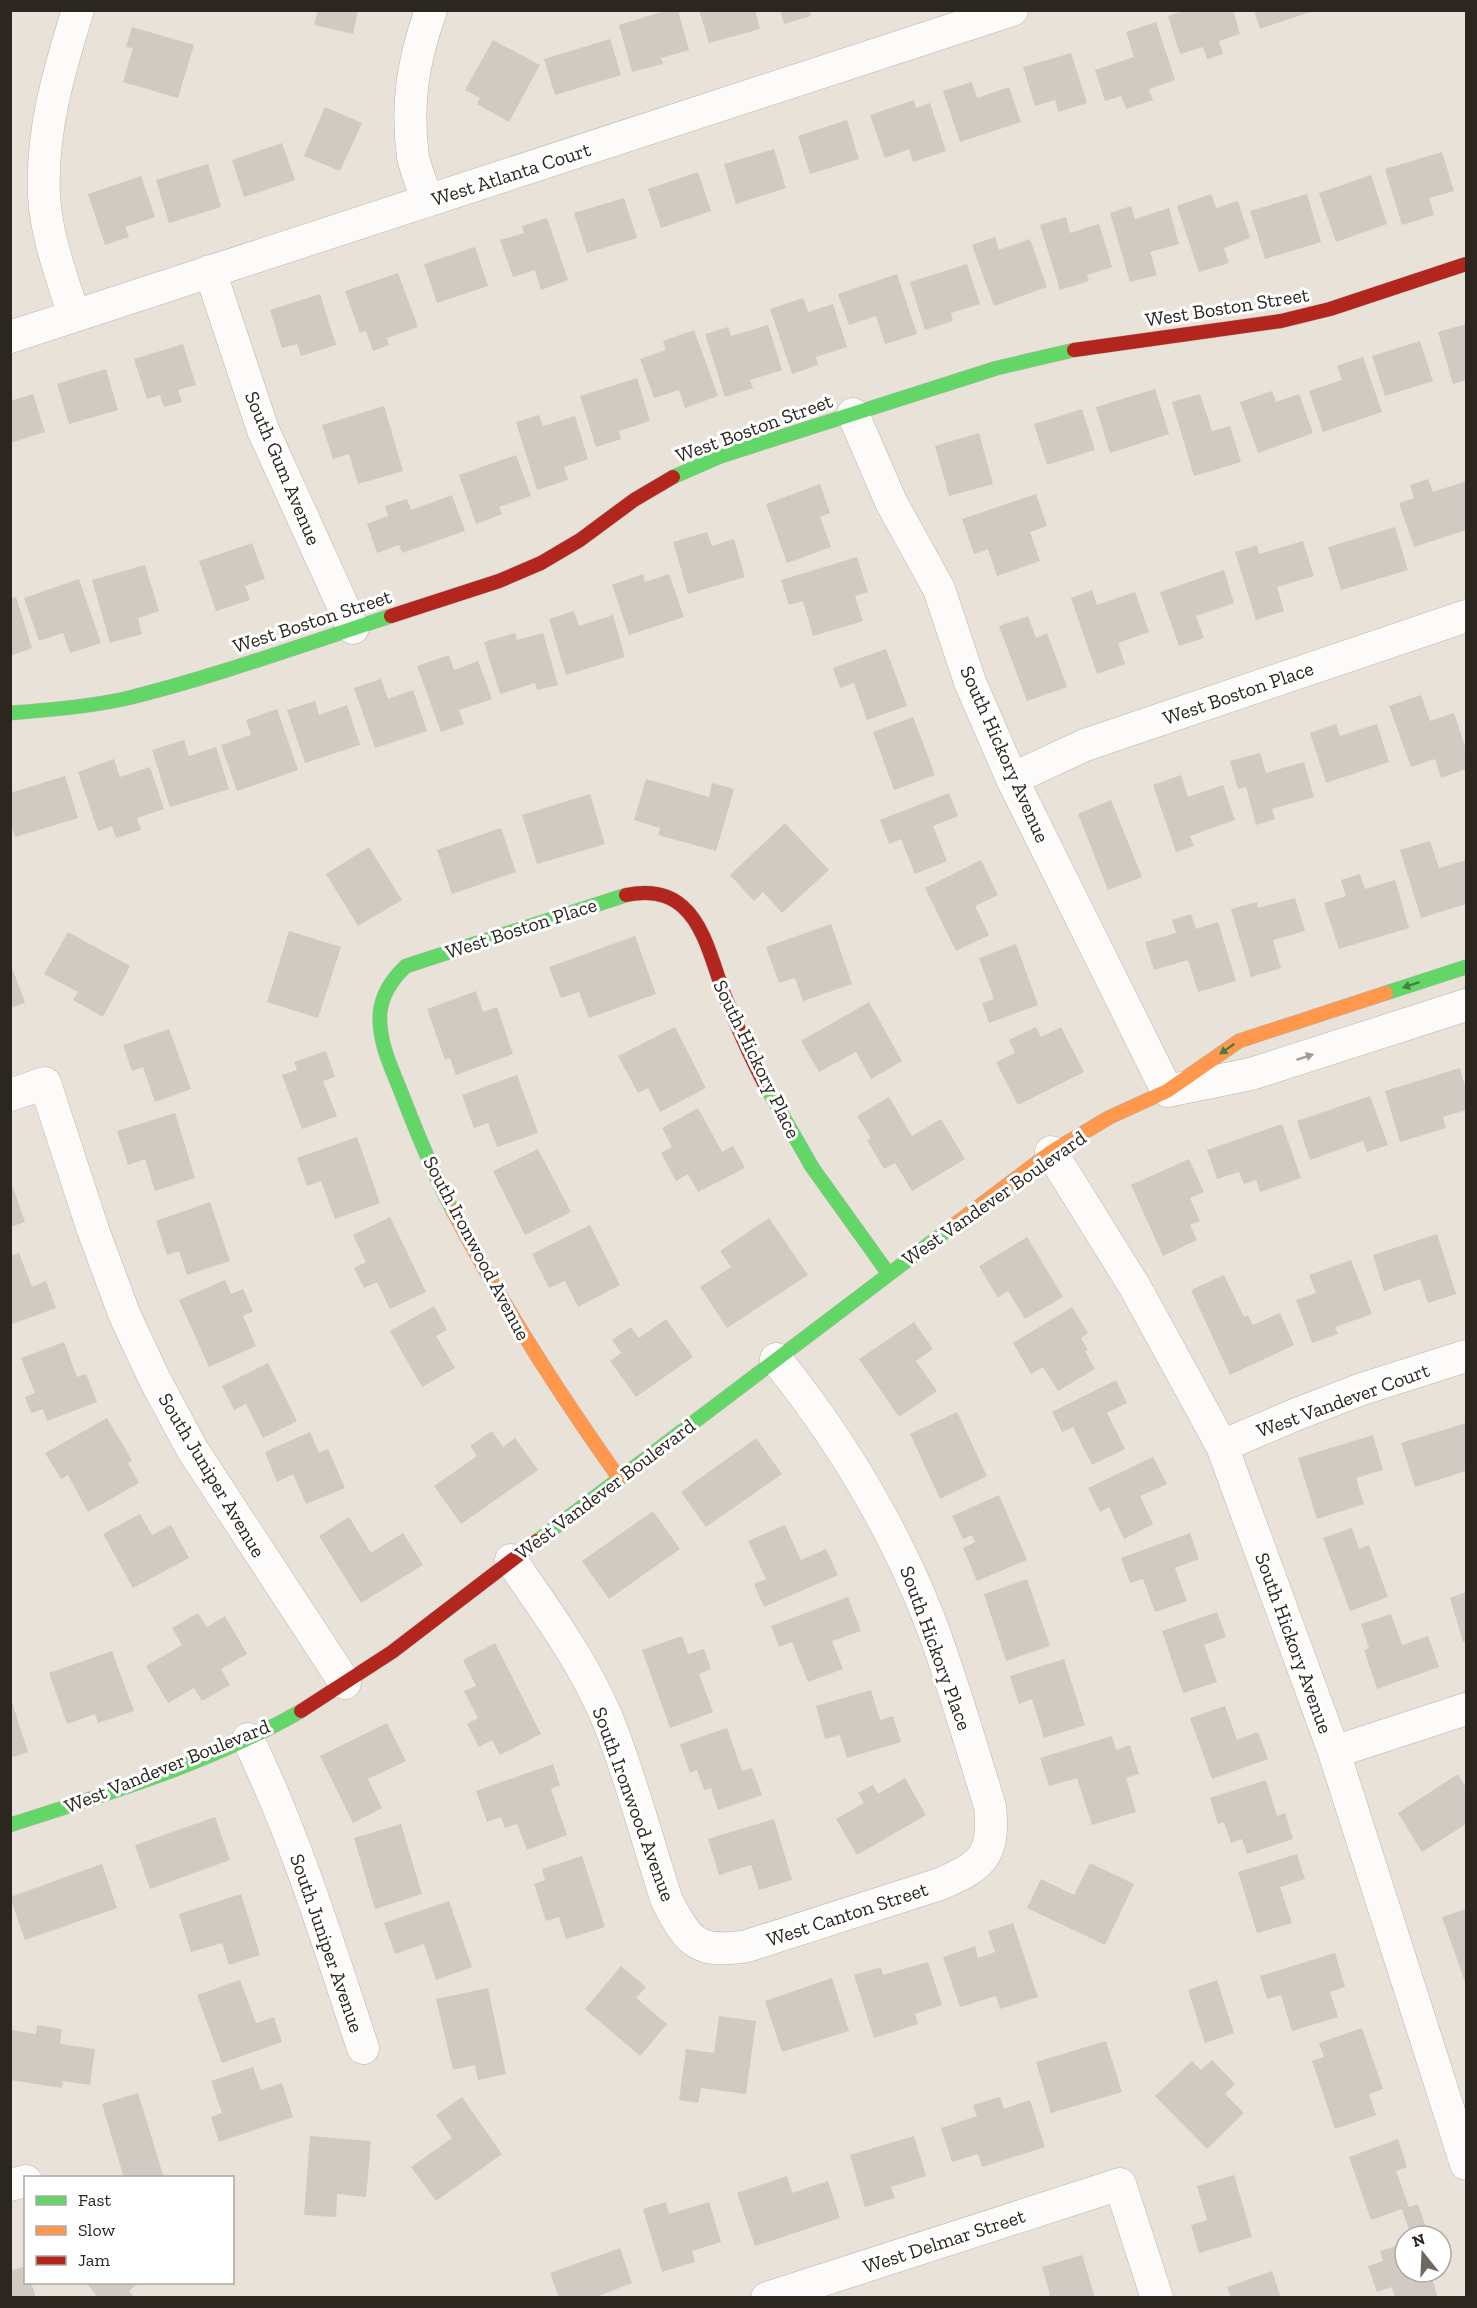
<svg xmlns="http://www.w3.org/2000/svg" width="1477" height="2308" font-family="'Zilla Slab',serif">
<style>
.building{fill:#d0cac2}
.lines{fill:none;stroke-linecap:round;stroke-linejoin:round}
.street-casing{stroke:#bab5ad;stroke-width:33}
.fast-casing{stroke:#bab5ad;stroke-width:15}
.slow-casing{stroke:#bab5ad;stroke-width:15}
.jam-casing{stroke:#bab5ad;stroke-width:15}
.street{stroke:#fcfbf9;stroke-width:32}
.fast{stroke:#63d668;stroke-width:14}
.slow{stroke:#ff974d;stroke-width:14}
.jam{stroke:#b3261e;stroke-width:14}
.oneway{fill:#477e44}
.oneway2{fill:#9e9c97}
.labels{text-anchor:middle;dominant-baseline:central;stroke-width:6;stroke-linejoin:round;paint-order:stroke}
.street-label{font-size:20px;fill:#2b2720;stroke:#fff}
</style>
<rect width="100%" height="100%" fill="#e8e2d8"/>
<path class="building" d="M318 10H358L353 34 314 25Z
M668 10H678L689 50 661 58 663 64 632 72 619 25Z
M699 10H755L760 29 709 43Z
M780 10H810L811 16 784 24Z
M1186 10H1233L1240 34 1219 41 1223 54 1207 59 1203 47 1180 54 1168 16Z
M1254 10H1312L1313 11 1260 29Z
M1156 22 1175 80 1149 89 1153 100 1126 109 1121 96 1105 101 1095 70 1134 57 1126 32Z
M132 27 194 45 178 98 123 82 133 48 126 47Z
M610 39 621 75 555 95 544 59Z
M493 40 540 65 509 122 477 104 480 98 465 90Z
M1071 53 1087 103 1058 112 1055 100 1035 106 1023 67Z
M972 82 977 98 1009 87 1021 122 960 142 943 91Z
M914 100 916 108 930 103 946 151 913 162 909 149 885 158 870 115Z
M325 107 362 123 340 171 304 156Z
M847 120 859 159 810 174 798 136Z
M282 143 295 180 244 197 232 160Z
M774 149 786 188 736 204 724 164Z
M1442 152 1454 191 1429 198 1434 215 1402 225 1385 169Z
M208 164 221 207 169 223 156 180Z
M698 172 711 211 661 228 648 189Z
M1371 175 1387 224 1336 242 1319 193Z
M141 176 155 217 125 227 129 237 105 245 88 194Z
M1211 194 1216 208 1238 201 1250 238 1224 248 1229 263 1199 272 1177 206Z
M1307 194 1321 242 1265 259 1250 211Z
M624 198 637 238 587 253 574 213Z
M1131 206 1135 219 1169 208 1179 244 1150 252 1157 275 1130 282 1110 213Z
M1066 217 1070 233 1099 224 1112 267 1087 275 1089 281 1060 290 1040 225Z
M547 218 568 280 541 290 535 270 513 277 500 240 524 233 522 226Z
M995 237 999 250 1030 239 1047 287 994 306 972 245Z
M475 247 488 286 437 303 424 264Z
M967 264 980 304 951 313 953 321 925 330 910 282Z
M398 273 418 327 387 338 389 345 373 351 366 331 360 333 345 291Z
M897 274 917 334 885 344 876 316 849 325 838 294Z
M320 294 336 345 301 356 297 344 282 348 270 310Z
M803 298 808 312 833 304 847 347 816 357 818 365 792 374 770 309Z
M1466 324V380L1453 384 1438 332Z
M768 325 782 370 750 380 753 388 725 397 705 334 728 327 731 336Z
M694 330 718 396 685 408 679 390 654 398 640 359 666 350 663 341Z
M1420 341 1433 381 1385 396 1372 356Z
M183 344 196 385 178 390 182 402 164 407 160 395 147 399 134 359Z
M1363 357 1382 412 1323 432 1309 391 1342 380 1337 366Z
M106 369 118 410 69 424 57 384Z
M637 378 650 421 619 431 621 439 596 447 580 396Z
M1155 389 1169 434 1110 453 1096 407Z
M1272 391 1276 402 1299 394 1313 433 1258 453 1240 402Z
M33 394 45 432 10 443V401Z
M1200 394 1212 431 1230 426 1241 462 1194 476 1172 402Z
M384 406 403 471 358 484 349 454 333 459 322 425Z
M1082 409 1095 450 1047 465 1034 424Z
M539 415 543 426 575 416 588 459 564 467 568 480 537 490 516 422Z
M979 433 993 484 949 496 935 446Z
M516 455 531 496 499 507 502 514 476 524 459 475Z
M1428 479 1433 492 1466 481V530L1414 547 1399 503 1414 498 1410 485Z
M820 484 830 513 820 517 831 547 787 563 766 504Z
M1036 494 1047 526 1030 532 1040 561 997 576 988 549 974 554 962 519Z
M452 495 465 531 402 553 399 545 377 553 367 524 388 516 385 506 407 499 411 510Z
M1395 527 1408 570 1341 590 1328 547Z
M707 532 712 546 734 539 745 577 688 594 673 542Z
M1303 541 1314 576 1277 587 1284 611 1256 620 1235 552 1257 545 1259 554Z
M252 543 265 579 245 586 250 600 216 611 199 561Z
M857 557 868 592 855 596 863 621 813 636 803 601 789 605 781 580Z
M145 565 159 611 138 618 142 634 110 643 92 580Z
M1224 570 1234 603 1196 616 1204 638 1179 646 1160 592Z
M643 574 645 582 669 574 684 617 629 635 612 585Z
M79 579 101 643 70 653 63 633 39 641 24 598Z
M1092 590 1097 605 1135 592 1149 632 1118 643 1125 664 1097 674 1071 598Z
M16 597 32 648 10 656V599Z
M574 611 579 626 613 615 625 657 566 675 549 619Z
M1028 616 1036 638 1047 633 1067 687 1027 701 999 626Z
M515 633 517 640 543 633 558 685 537 690 535 683 500 694 484 642Z
M886 649 907 706 867 720 854 683 840 688 833 668Z
M449 655 454 670 478 661 492 699 459 710 464 724 441 732 417 666Z
M381 679 388 699 413 690 427 731 375 748 354 688Z
M1421 695 1430 721 1454 713 1466 749V769L1441 778 1435 759 1411 767 1389 706Z
M315 701 319 715 347 705 360 745 305 763 287 710Z
M277 709 298 770 237 791 221 745 251 735 246 720Z
M913 717 935 775 894 790 873 732Z
M1336 724 1340 736 1377 724 1389 762 1326 783 1310 733Z
M184 740 189 756 216 747 229 789 170 807 152 750Z
M1260 753 1266 773 1304 762 1314 797 1272 809 1275 819 1256 825 1246 787 1238 789 1230 761Z
M114 759 120 777 150 767 164 809 137 818 141 830 116 838 112 826 98 831 78 772Z
M1181 775 1188 797 1223 785 1235 820 1190 836 1194 846 1176 852 1153 785Z
M65 776 78 818 15 837 10 821V793Z
M646 779 709 797 712 783 734 789 716 851 658 835 660 828 634 820Z
M949 793 958 816 933 826 947 861 915 874 901 839 889 844 880 820Z
M590 794 605 844 537 864 522 815Z
M1111 800 1142 877 1108 890 1078 814Z
M785 823 829 870 782 913 763 892 754 901 730 875Z
M501 828 516 872 452 894 437 850Z
M1430 841 1439 868 1466 860V904L1421 918 1400 850Z
M369 847 402 900 358 926 326 874Z
M981 860 998 895 975 906 989 935 956 951 925 888Z
M1360 874 1365 889 1395 880 1409 928 1339 949 1324 903 1346 896 1341 880Z
M1295 898 1305 931 1273 940 1281 968 1251 977 1231 909 1257 902 1258 908Z
M1191 914 1196 929 1218 922 1236 981 1198 992 1188 960 1154 970 1145 942 1176 933 1172 920Z
M831 924 852 984 803 1001 795 978 779 983 766 947Z
M289 931 341 947 318 1018 267 1002Z
M68 932 130 966 103 1017 73 1000 78 992 44 974Z
M635 936 656 994 589 1018 579 992 561 998 549 967Z
M1016 944 1038 1005 989 1023 982 1003 994 999 979 958Z
M10 962 25 1003 10 1008Z
M476 991 483 1012 497 1007 513 1054 456 1075 450 1058 445 1060 427 1009Z
M869 1002 902 1061 871 1079 856 1052 819 1072 801 1041Z
M675 1027 706 1088 660 1112 648 1088 638 1093 618 1056Z
M1036 1027 1041 1037 1061 1027 1084 1072 1018 1105 996 1062 1015 1053 1009 1040Z
M169 1029 191 1089 155 1102 143 1067 132 1071 123 1045Z
M326 1051 335 1077 323 1081 337 1116 302 1129 282 1075 297 1070 294 1062Z
M1460 1068 1466 1090V1110L1443 1117 1446 1128 1400 1142 1385 1091Z
M517 1075 538 1133 497 1147 488 1123 474 1128 462 1095Z
M1370 1096 1388 1145 1367 1152 1363 1141 1310 1160 1297 1121Z
M889 1097 912 1136 941 1119 965 1159 912 1191 895 1163 884 1169 867 1140 871 1138 857 1116Z
M698 1108 722 1152 733 1146 745 1168 698 1192 688 1174 676 1181 661 1153 672 1147 662 1128Z
M175 1113 195 1178 155 1191 145 1159 128 1165 117 1131Z
M1282 1124 1301 1178 1260 1192 1256 1180 1244 1184 1239 1172 1217 1179 1207 1150Z
M357 1137 380 1203 335 1219 321 1181 307 1186 297 1158Z
M538 1149 571 1212 525 1235 493 1171Z
M1189 1159 1204 1192 1190 1198 1200 1221 1190 1225 1197 1240 1163 1256 1131 1185Z
M13 1187 25 1222 10 1227V1188Z
M210 1202 230 1261 187 1275 179 1251 167 1255 156 1221Z
M390 1217 426 1292 390 1309 377 1282 364 1288 354 1268 366 1262 353 1235Z
M769 1218 808 1275 727 1328 700 1287 731 1267 720 1251Z
M590 1225 620 1285 578 1307 565 1281 549 1288 532 1254Z
M1437 1234 1456 1294 1428 1303 1420 1279 1384 1291 1373 1255Z
M1027 1237 1063 1297 1025 1319 1008 1291 998 1298 979 1266Z
M19 1253 32 1287 46 1281 56 1308 10 1325V1256Z
M1351 1260 1372 1314 1335 1327 1338 1334 1312 1343 1296 1300 1316 1293 1309 1275Z
M1224 1275 1244 1317 1248 1315 1253 1325 1280 1313 1294 1345 1230 1375 1191 1290Z
M225 1280 231 1294 243 1289 253 1311 243 1316 256 1346 209 1367 179 1300Z
M434 1306 447 1330 436 1336 455 1368 422 1387 390 1331Z
M1072 1307 1088 1333 1081 1338 1088 1350 1085 1351 1095 1369 1058 1391 1043 1367 1031 1374 1013 1343Z
M666 1319 693 1357 636 1397 610 1361 621 1353 612 1340 631 1327 639 1338Z
M914 1322 933 1349 916 1361 937 1391 899 1417 859 1359Z
M64 1342 77 1377 86 1374 97 1402 47 1421 43 1409 31 1413 25 1397 35 1393 21 1358Z
M268 1363 297 1421 263 1438 246 1404 234 1410 222 1386Z
M1116 1380 1127 1403 1107 1413 1125 1449 1092 1465 1073 1427 1062 1432 1052 1412Z
M957 1412 987 1476 940 1499 910 1434Z
M107 1418 132 1460 128 1463 139 1483 88 1512 68 1475 61 1479 45 1453Z
M1466 1423V1471L1415 1487 1401 1443Z
M492 1431 503 1447 515 1438 538 1470 461 1524 434 1486 477 1456 470 1446Z
M310 1432 319 1453 328 1449 345 1488 306 1504 293 1474 277 1482 265 1452Z
M1373 1435 1383 1470 1356 1478 1364 1504 1317 1519 1298 1458Z
M756 1438 782 1474 706 1527 681 1492Z
M1153 1457 1167 1484 1140 1496 1153 1524 1124 1539 1109 1507 1100 1512 1088 1488Z
M999 1495 1027 1560 977 1581 963 1548 975 1542 972 1535 963 1539 952 1516Z
M653 1511 680 1549 609 1599 582 1561Z
M140 1514 152 1535 171 1525 189 1558 133 1588 103 1534Z
M349 1517 371 1553 403 1533 423 1565 361 1603 319 1536Z
M785 1525 801 1560 826 1549 838 1575 764 1607 754 1584 766 1579 748 1541Z
M1352 1528 1359 1549 1369 1545 1388 1597 1350 1611 1323 1538Z
M1190 1533 1199 1559 1175 1568 1187 1601 1155 1612 1143 1579 1130 1583 1121 1558Z
M1027 1579 1050 1646 1006 1661 984 1594Z
M1466 1592V1641L1463 1642 1450 1598Z
M848 1597 861 1631 832 1641 843 1669 808 1682 792 1642 779 1647 771 1626Z
M1217 1612 1226 1637 1204 1645 1217 1682 1183 1693 1162 1631Z
M198 1613 207 1627 225 1616 247 1654 221 1669 230 1685 202 1701 194 1688 168 1703 146 1666 182 1645 172 1628Z
M1391 1614 1402 1645 1428 1636 1439 1667 1377 1689 1364 1650 1369 1648 1361 1624Z
M682 1636 688 1654 704 1649 711 1669 699 1674 713 1712 670 1728 642 1650Z
M495 1643 541 1734 500 1755 492 1740 479 1747 467 1724 478 1718 464 1691 476 1686 463 1660Z
M112 1651 134 1711 98 1723 95 1714 67 1724 49 1673Z
M1064 1659 1085 1725 1044 1738 1032 1699 1019 1704 1010 1676Z
M871 1690 880 1720 893 1716 901 1742 847 1758 840 1735 825 1739 816 1706Z
M10 1696 28 1752 10 1758Z
M1225 1706 1237 1740 1258 1732 1268 1759 1212 1779 1190 1718Z
M387 1723 406 1761 368 1779 382 1808 353 1823 320 1756Z
M727 1728 742 1771 752 1768 762 1795 718 1810 711 1788 704 1790 697 1770 690 1773 680 1744Z
M1112 1736 1116 1750 1130 1745 1139 1774 1126 1778 1136 1812 1092 1825 1077 1778 1049 1786 1040 1758Z
M553 1764 560 1785 551 1789 567 1835 527 1850 517 1824 505 1828 501 1817 487 1822 476 1791Z
M1458 1774 1466 1787V1824L1422 1852 1398 1813Z
M905 1778 926 1815 857 1855 836 1819 864 1803 858 1793 873 1785 878 1794Z
M1266 1780 1277 1816 1285 1813 1293 1839 1247 1854 1242 1839 1231 1843 1224 1822 1218 1824 1210 1798Z
M215 1817 230 1860 150 1889 135 1845Z
M774 1819 792 1880 759 1890 751 1865 719 1875 708 1839Z
M401 1824 422 1894 375 1909 354 1838Z
M1297 1854 1305 1879 1280 1887 1292 1923 1257 1933 1238 1872Z
M582 1856 605 1927 566 1939 559 1917 546 1921 534 1884 545 1880 542 1869Z
M1090 1863 1134 1884 1105 1945 1027 1908 1041 1879 1074 1895Z
M102 1864 117 1908 25 1940 10 1897Z
M241 1894 260 1955 229 1965 222 1943 191 1952 179 1914Z
M449 1901 472 1967 436 1980 424 1944 395 1954 384 1923Z
M1466 1909V1982H1465L1442 1917Z
M1013 1923 1038 1997 1000 2009 996 1996 960 2007 943 1957 975 1946 978 1958 995 1952 988 1931Z
M1335 1953 1345 1987 1330 1992 1338 2017 1292 2031 1281 1995 1267 1999 1260 1976Z
M928 1962 942 2005 915 2014 918 2024 874 2038 854 1975 881 1967 883 1975Z
M621 1966 646 1987 636 1998 667 2024 640 2056 585 2009Z
M832 1978 849 2031 782 2052 765 2001Z
M240 1980 256 2023 274 2017 282 2042 222 2063 197 1995Z
M1217 1980 1234 2033 1205 2043 1188 1990Z
M488 1988 506 2074 478 2080 475 2065 453 2070 436 1999Z
M719 2016 756 2021 746 2094 701 2088 698 2103 679 2100 686 2049 714 2053Z
M37 2025 62 2029 60 2044 95 2049 90 2085 63 2081 62 2088 10 2080 11 2030 36 2034Z
M1362 2028 1383 2089 1369 2094 1376 2115 1335 2129 1312 2061 1324 2057 1319 2043Z
M1106 2041 1122 2092 1051 2113 1036 2062Z
M1212 2060 1235 2084 1225 2094 1244 2113 1207 2149 1155 2096 1192 2061 1201 2070Z
M253 2067 261 2090 282 2083 293 2117 219 2142 211 2117 222 2113 211 2081Z
M138 2093 164 2178H124L102 2104Z
M462 2097 502 2154 436 2201 411 2167 452 2138 436 2115Z
M1000 2097 1004 2109 1030 2100 1045 2147 982 2167 978 2154 952 2162 941 2128 977 2116 973 2105Z
M310 2136 371 2141 366 2197 337 2194 336 2217 304 2215Z
M914 2136 926 2176 891 2187 895 2198 865 2207 850 2155Z
M1398 2139 1407 2167 1396 2171 1409 2207 1418 2204 1426 2228 1410 2233 1402 2209 1371 2220 1349 2157Z
M1234 2175 1252 2237 1199 2253 1191 2225 1207 2220 1197 2186Z
M787 2176 792 2193 828 2181 840 2218 755 2246 737 2193Z
M666 2202 669 2214 709 2202 721 2242 692 2251 695 2262 662 2272 643 2209Z
M1405 2243V2272H1430L1438 2298H1395L1392 2287 1377 2292 1368 2266 1383 2261 1380 2251Z
M620 2248 632 2283 593 2298H559L550 2273Z
M1082 2255 1095 2298H1044L1050 2295 1042 2267Z
M26 2266V2282H31L36 2298H10V2271Z
M1272 2271 1281 2298H1231L1227 2287Z
M86 2282H140L129 2291 135 2298H98Z"/>
<g class="lines">
<defs>
<path id="street" d="M427 201C423 187 416 171 413 157 406 103 413 61 431 10
M210 271 263 430 353 628
M74 316C62 277 46 236 44 195 41 131 59 71 78 10
M10 337 1012 10
M853 414 891 502 939 589 970 682 1012 779 1167 1091 1251 1074 1466 1005
M1012 779 1085 745 1466 616
M10 1095 45 1083 93 1230 125 1316 155 1380 192 1449 345 1683
M1051 1152 1135 1287 1222 1446 1334 1752 1466 2164
M1222 1446 1297 1414 1362 1389 1466 1356
M511 1560C546 1611 583 1661 607 1718 631 1777 647 1840 667 1901 689 1944 699 1954 747 1946L940 1884C983 1866 995 1855 990 1806 970 1743 952 1678 928 1616 891 1523 838 1436 776 1359
M248 1739C296 1838 328 1943 363 2048
M1334 1752 1466 1709
M10 2185 26 2181
M767 2298 1120 2184 1157 2298"/>
<path id="fast" d="M673 477 721 456 997 368 1074 350
M10 713C48 710 86 707 124 699 214 677 302 645 391 616
M1386 993 1466 967
M764 1083 812 1167 888 1273
M453 1211C434 1174 418 1136 403 1097 393 1071 378 1043 380 1013 382 994 392 979 406 966L626 895
M537 1541 954 1225
M10 1825C109 1793 211 1763 301 1711"/>
<path id="slow" d="M453 1211C502 1305 558 1392 619 1478
M954 1225 1051 1152 1110 1117 1167 1091 1239 1041 1386 993"/>
<path id="jam" d="M1074 350 1281 321 1330 309 1466 264
M391 616 499 581 541 563 580 540 634 500 673 477
M626 895C646 891 667 892 683 907 705 926 714 967 724 994 736 1024 749 1054 764 1083
M301 1711 392 1652 537 1541"/>
</defs>
<use href="#street" class="street-casing"/>
<use href="#fast" class="fast-casing"/>
<use href="#slow" class="slow-casing"/>
<use href="#jam" class="jam-casing"/>
<use href="#street" class="street"/>
<use href="#fast" class="fast"/>
<use href="#slow" class="slow"/>
<use href="#jam" class="jam"/>
</g>
<defs><path id="oneway-solid" d="M-6-.8H1V-3.2L6.5 0L1 3.2V.8H-6Z" transform="scale(1.5)"/></defs>
<g class="oneway">
<use href="#oneway-solid" transform="translate(1411 985) rotate(162)"/>
<use href="#oneway-solid" transform="translate(1227 1049) rotate(145)"/>
</g>
<use class="oneway2" href="#oneway-solid" transform="translate(1305 1057) rotate(-18)"/>
<g class="labels">
<g class="street-label">
<text transform="translate(511 174) rotate(-18)">West Atlanta Court</text>
<text transform="translate(1227 307) rotate(-9)">West Boston Street</text>
<text transform="translate(754 428) rotate(-20)">West Boston Street</text>
<text transform="translate(283 468) rotate(67)">South Gum Avenue</text>
<text transform="translate(312 621) rotate(-18)">West Boston Street</text>
<text transform="translate(1238 693) rotate(-19)">West Boston Place</text>
<text transform="translate(1005 754) rotate(66)">South Hickory Avenue</text>
<text transform="translate(521 928) rotate(-18)">West Boston Place</text>
<text transform="translate(757 1059) rotate(64)">South Hickory Place</text>
<text transform="translate(994 1198) rotate(-35)">West Vandever Boulevard</text>
<text transform="translate(477 1248) rotate(62)">South Ironwood Avenue</text>
<text transform="translate(1343 1400) rotate(-20)">West Vandever Court</text>
<text transform="translate(212 1475) rotate(59)">South Juniper Avenue</text>
<text transform="translate(605 1489) rotate(-37)">West Vandever Boulevard</text>
<text transform="translate(1294 1643) rotate(70)">South Hickory Avenue</text>
<text transform="translate(936 1648) rotate(70)">South Hickory Place</text>
<text transform="translate(167 1766) rotate(-22)">West Vandever Boulevard</text>
<text transform="translate(634 1804) rotate(70)">South Ironwood Avenue</text>
<text transform="translate(847 1914) rotate(-18)">West Canton Street</text>
<text transform="translate(327 1943) rotate(71)">South Juniper Avenue</text>
<text transform="translate(944 2241) rotate(-18)">West Delmar Street</text>
</g>
</g>
<rect width="1477" height="2308" fill="none" stroke="#2b2720" stroke-width="24"/>
<rect x="24" y="2176" width="210" height="108" fill="#ffffff" stroke="#aaa9a6" stroke-width="1.5"/>
<rect x="36" y="2196" width="30" height="9" fill="#63d668" stroke="#aaa9a6" stroke-width="1.5"/>
<text x="78" y="2206" font-size="18" fill="#2b2720">Fast</text>
<rect x="36" y="2226" width="30" height="9" fill="#ff974d" stroke="#aaa9a6" stroke-width="1.5"/>
<text x="78" y="2236" font-size="18" fill="#2b2720">Slow</text>
<rect x="36" y="2256" width="30" height="9" fill="#b3261e" stroke="#aaa9a6" stroke-width="1.5"/>
<text x="78" y="2266" font-size="18" fill="#2b2720">Jam</text>
<g transform="translate(1423 2254) rotate(342)"><circle r="28" fill="#ffffff" stroke="#aaa9a6" stroke-width="1.5"/>
<path d="M0-4.5L10 22L0 15L-10 22Z" fill="#6d6860"/>
<text y="-9" font-size="16" font-weight="bold" text-anchor="middle" fill="#2b2720">N</text>
</g>
</svg>
